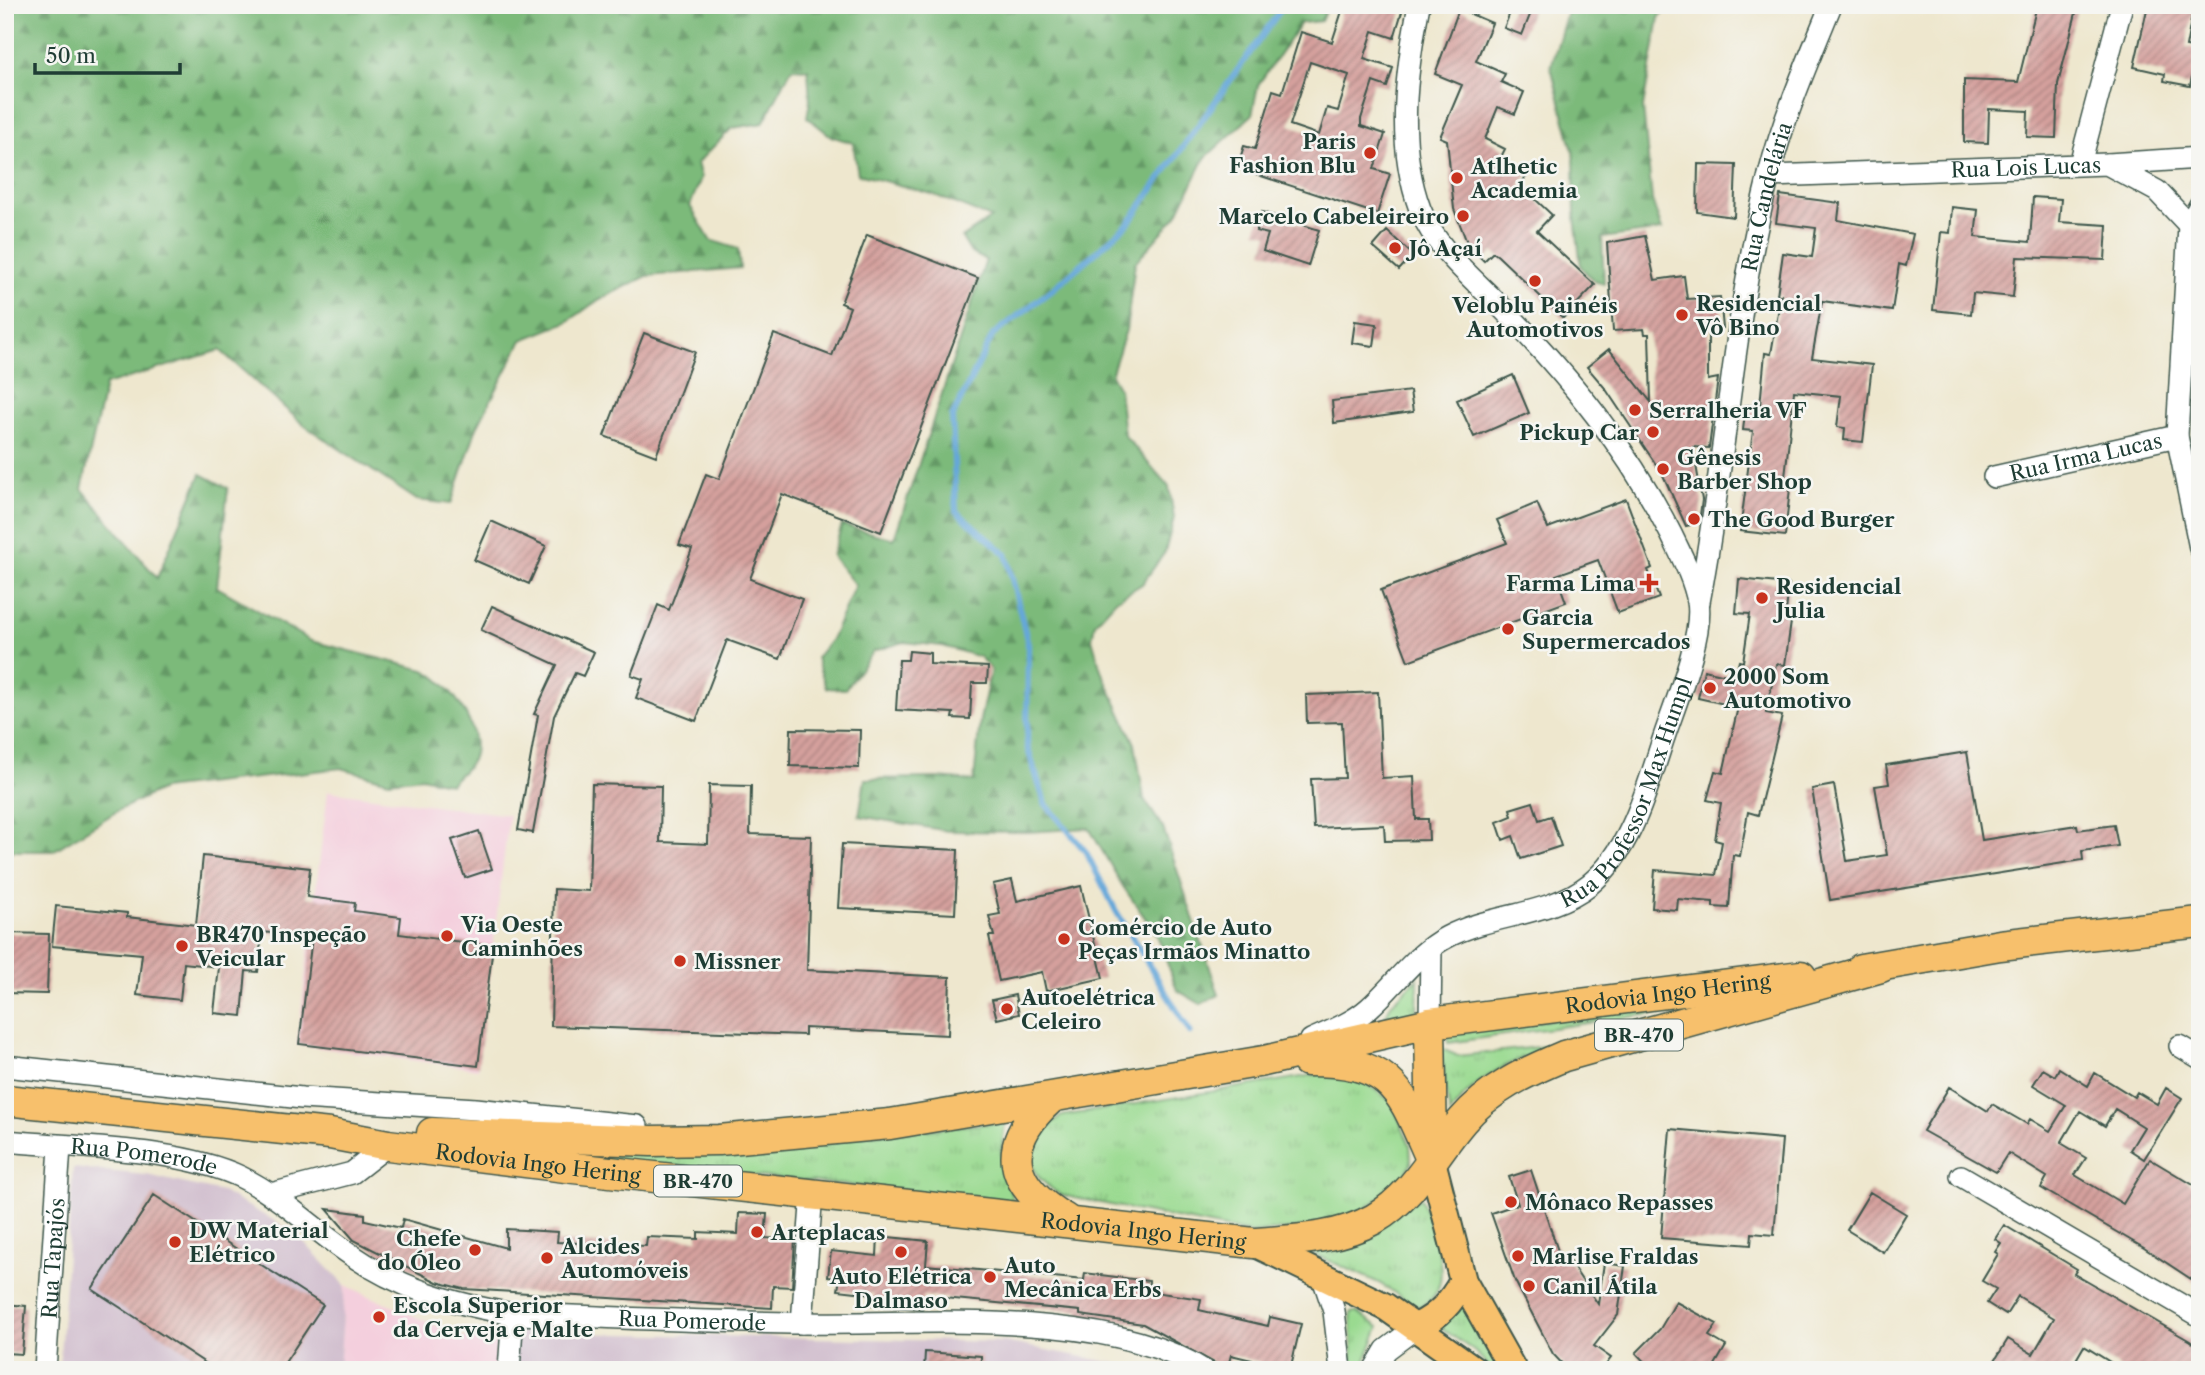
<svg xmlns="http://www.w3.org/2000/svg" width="2205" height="1375" font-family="'Libre Caslon Text',serif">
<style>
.built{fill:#f4cfdd}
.industrial{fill:#d0bdcd}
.grass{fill:url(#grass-tufts);stroke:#5c8c62;stroke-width:2}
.forest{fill:url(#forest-firs);stroke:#4d7c57;stroke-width:2}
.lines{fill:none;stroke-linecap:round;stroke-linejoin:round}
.stream{stroke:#65a7d9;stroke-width:6}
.building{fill:url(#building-hatch);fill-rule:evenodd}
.minor-casing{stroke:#3e564b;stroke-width:24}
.major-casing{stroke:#3e564b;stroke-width:30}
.highway-casing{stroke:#3e564b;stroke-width:33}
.minor{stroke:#fff;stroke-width:21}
.major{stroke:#f7c06c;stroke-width:26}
.highway{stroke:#f7c06c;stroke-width:30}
.poi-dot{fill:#c8321e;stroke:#f6f6f2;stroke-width:2.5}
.labels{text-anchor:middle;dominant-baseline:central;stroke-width:5;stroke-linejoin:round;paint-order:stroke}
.shield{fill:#f6f6f2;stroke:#60746d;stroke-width:2}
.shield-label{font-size:19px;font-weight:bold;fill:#1f3d34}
.poi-label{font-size:21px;font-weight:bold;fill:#1f3d34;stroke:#f6f6f2;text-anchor:start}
.street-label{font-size:21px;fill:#1f3d34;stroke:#f6f6f2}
</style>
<defs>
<pattern id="grass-tufts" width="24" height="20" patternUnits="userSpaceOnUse" patternTransform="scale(1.75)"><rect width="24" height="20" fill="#9ada90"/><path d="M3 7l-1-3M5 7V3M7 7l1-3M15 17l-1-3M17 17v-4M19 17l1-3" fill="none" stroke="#84bc7d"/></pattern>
<pattern id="forest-firs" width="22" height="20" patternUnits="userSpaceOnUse" patternTransform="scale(1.75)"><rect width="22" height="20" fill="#7bba7a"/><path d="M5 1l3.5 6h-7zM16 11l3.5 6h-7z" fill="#649865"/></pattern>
<pattern id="building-hatch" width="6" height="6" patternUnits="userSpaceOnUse" patternTransform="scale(1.75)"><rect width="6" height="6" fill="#d5a09d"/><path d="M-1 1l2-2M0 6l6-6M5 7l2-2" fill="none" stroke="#ac8481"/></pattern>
</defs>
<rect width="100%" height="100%" fill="#f6f6f2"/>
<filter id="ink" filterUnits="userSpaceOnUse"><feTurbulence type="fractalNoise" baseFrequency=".0143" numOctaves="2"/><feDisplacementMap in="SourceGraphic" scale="14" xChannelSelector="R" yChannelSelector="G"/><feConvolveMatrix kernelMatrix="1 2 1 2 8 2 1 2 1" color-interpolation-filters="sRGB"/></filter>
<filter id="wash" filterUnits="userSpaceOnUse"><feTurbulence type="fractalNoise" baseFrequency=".00686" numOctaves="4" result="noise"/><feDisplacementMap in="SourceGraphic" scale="28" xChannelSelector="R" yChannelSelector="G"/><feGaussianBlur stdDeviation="1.57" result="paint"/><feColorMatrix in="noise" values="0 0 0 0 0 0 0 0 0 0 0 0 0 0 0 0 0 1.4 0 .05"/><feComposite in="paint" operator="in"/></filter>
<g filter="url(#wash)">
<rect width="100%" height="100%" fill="#eee7ce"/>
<path class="built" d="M328 791 509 815 478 1069 297 1045Z
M345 1285 459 1336 499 1341 497 1370H339Z"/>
<path class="industrial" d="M73 1168 147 1175 222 1192 293 1231 345 1285 339 1370H59Z
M523 1332 1005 1342 1151 1370H497L499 1341Z"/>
<path class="grass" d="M1418 978 1417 1013 1385 1017 1391 1004Z
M1724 996 1671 1011 1448 1043 1447 1034Z
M1555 1045C1513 1061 1475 1075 1450 1114L1440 1048 1458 1056Z
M1320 1074 1358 1078 1391 1101 1410 1145 1411 1163 1402 1181 1362 1211 1329 1225 1250 1233 1061 1195C1019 1169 1022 1142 1062 1116Z
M1005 1122 1001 1153 1013 1201 517 1153 813 1140Z
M1421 1198C1431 1229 1462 1293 1417 1307L1379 1283 1312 1253Z
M1461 1300 1502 1370H1493L1474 1351 1440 1327Z
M1357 1312 1379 1327 1362 1370H1353L1351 1312Z"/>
<path class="forest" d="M5 5H1328L1321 21 1301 23 1258 85 1252 115 1205 158 1177 215 1135 263 1126 330 1111 375 1119 389 1124 435 1169 487 1174 518 1165 552 1142 584 1116 600 1095 623 1092 639 1101 670 1135 744 1144 799 1163 828 1219 995 1201 1004 1177 990 1157 935 1122 885 1089 828 1027 832 948 831 859 816 865 779 937 778 974 781 980 720 991 670 980 657 943 646 904 642 874 651 845 689 826 688 816 658 832 638 855 585 832 556 842 525 894 539 986 260 971 253 962 238 991 218 932 194 858 174 853 143 831 136 807 117 810 101 808 69 792 68 763 123 732 128 697 163 701 178 690 206 710 240 738 249 740 268 647 276 600 299 567 322 522 340 477 427 451 504 417 500 305 426 220 350 105 385 82 489 157 578 201 474 228 488 217 587 311 641 424 670C450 682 485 731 472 760 468 768 456 777 450 784L422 777 389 781 341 768 162 789 119 810 53 851H10L5 846Z
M1569 5H1669L1659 18 1643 107 1652 200 1662 230 1602 238 1604 284 1594 281 1581 267 1575 217 1574 155 1551 67Z"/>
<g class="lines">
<path class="stream" d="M1190 1032 1116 911 1086 852 1045 803 1027 746 1028 644 1006 554 956 511 952 417 993 335 1054 288 1128 224 1284 5"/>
</g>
<g id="blocks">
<path class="building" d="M1344 5H1366L1383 10 1385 5H1404L1394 38 1373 31 1364 59 1393 68 1387 87 1373 82 1361 119V126L1385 134 1374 169 1390 174 1377 214 1237 168 1244 146 1255 149 1273 90 1282 93 1301 32 1332 42ZM1310 62 1349 75 1338 111 1327 108 1319 135 1290 125Z
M1513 5H1534L1522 35 1504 28Z
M2037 5H2078L2058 84 2056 138 2027 137 2028 111 1989 109 1988 143 1964 142V80L2018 82Z
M2148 5H2194L2186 47 2198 49 2190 86 2164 81 2165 74 2134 67Z
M1459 9 1492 23 1476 61 1505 74 1501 82 1524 92 1515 114 1498 107 1485 139 1505 149 1499 161 1529 173 1520 185 1552 215 1537 231 1595 285 1563 318 1498 256 1493 252 1484 261 1468 245 1454 209 1447 140 1440 137 1462 85 1435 74Z
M1698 164 1736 165 1734 217 1697 212Z
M1780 195 1840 203 1838 220 1913 234 1906 266 1899 264 1892 311 1822 301 1812 358 1872 365 1863 442 1844 440 1845 428 1837 427 1841 396 1794 391 1784 487 1790 488 1785 536 1740 531 1753 431 1743 430 1746 405 1760 406 1765 353 1771 354 1781 295H1777L1783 253 1812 257 1816 228 1776 223Z
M2033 197 2061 199 2059 222 2107 225 2105 260 2017 257 2013 297 1973 293 1971 314 1933 310 1941 232 1950 233 1952 207 1978 210 1975 237 2030 242Z
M1262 212 1319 230 1308 266 1263 251 1268 234 1256 231Z
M1387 231 1413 255 1399 270 1373 247Z
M867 235 978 278 881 532 782 494 750 579 802 599 780 659 727 640 696 721 636 698 643 679 631 675 658 605 669 610 692 549 679 545 706 474 719 479 774 334 832 356 850 307 841 303Z
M1645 236 1655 280 1684 276 1687 299 1720 297 1723 328 1708 329V380L1718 378 1709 448 1693 447 1702 500 1699 523 1686 526 1663 475 1605 388 1587 367 1609 349 1651 402 1649 334H1645L1644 329 1613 331 1607 243Z
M1355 321 1377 324 1374 346 1352 343Z
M644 333 695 352 656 456 604 436Z
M1513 375 1529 413 1474 437 1457 400Z
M1410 391 1413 412 1334 423 1332 401Z
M1626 499 1652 568 1648 570 1659 598 1618 613 1598 560 1556 575 1566 602 1408 661 1381 590 1507 543 1497 520 1537 503 1548 528Z
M491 521 546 546 529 584 474 560Z
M1739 579 1789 584 1785 621 1791 622 1785 665 1776 664 1766 713 1782 716 1758 815 1748 812 1740 856 1733 855 1729 908 1713 907V902L1678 899 1677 910 1652 908 1655 870 1716 875 1722 842 1715 840 1721 803 1707 800 1715 771 1723 773 1738 707 1698 698 1704 670 1735 677 1739 661 1743 662 1750 614 1736 613Z
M492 606 594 652 583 676 575 673 554 716 533 833 518 830 538 715 534 714 557 665 481 630Z
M909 651 930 653V664L988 667 987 683H972L970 719 952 718 953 713 896 710 899 660H908Z
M1378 692 1382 778 1414 776 1416 819H1428L1429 840 1385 841 1384 825 1314 828 1311 779 1345 778 1342 722 1307 723 1306 695Z
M791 729 860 730 859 768 790 766Z
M1967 752 1982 840 2077 825 2078 830 2114 825 2118 846 2082 851 2083 860 1830 900 1812 789 1834 785 1847 861 1887 855 1875 786 1889 784 1886 765Z
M592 784 661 786 660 842 708 844 709 785 751 786 750 834 811 836 807 970 950 977 948 1035 805 1028V1035L551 1026 554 889 589 891Z
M1533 802 1539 820 1551 816 1561 846 1521 859 1513 836 1503 840 1497 822 1512 816 1510 809Z
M479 831 492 869 465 878 452 840Z
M842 844 958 850 955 914 838 908Z
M203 856 310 868 307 897 355 903 354 911 401 917 399 934 493 946 478 1066 299 1044 312 937 262 932 258 972 246 971 242 1016 214 1013 219 967 184 963 180 1000 137 995 142 954 52 946 56 906 127 913V917L196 925Z
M1012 880 1017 901 1081 886 1103 978 1046 991 1042 972 999 981 989 936H994L989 916 1000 914 993 884Z
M5 933 49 934 47 994 5 993Z
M1015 995 1019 1014 997 1019 992 1000Z
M2059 1068 2088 1086 2095 1073 2134 1097 2137 1092 2157 1104 2166 1088 2182 1098 2144 1159 2130 1150 2144 1127 2115 1109 2105 1126 2080 1111 2061 1143 2086 1158 2075 1175 2123 1204 2150 1159 2200 1189V1285L2144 1248 2041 1188 2047 1177 2008 1153 1996 1172 1923 1131 1949 1087 1988 1111 1992 1104 2027 1124 2030 1119 2050 1131 2066 1105 2033 1085 2043 1069 2055 1076Z
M1670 1129 1782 1139 1774 1235 1752 1233 1751 1245 1661 1238Z
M1531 1170 1561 1260 1567 1258 1598 1304 1604 1263 1625 1266 1618 1315 1594 1346 1611 1358 1602 1370H1568L1553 1354 1515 1281 1491 1213 1518 1204 1509 1177Z
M1870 1192 1906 1214 1883 1252 1847 1230Z
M154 1195 323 1305 280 1370H216L92 1289Z
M327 1209 365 1214V1220L401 1228 403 1219 506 1248V1229L558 1232 557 1242 646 1246 647 1237 698 1239V1232L738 1234 739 1213 767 1214 765 1238 795 1240 792 1287 773 1286 772 1308 464 1289 437 1282 354 1240Z
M2004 1225 2077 1269 2074 1274 2190 1341 2200 1349V1370H2123L2084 1346 2070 1370H1989L2008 1339 2033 1354 2054 1318 2018 1296 2006 1315 1987 1303 1996 1289 1982 1281 1998 1254 1995 1252 2001 1243 1995 1239Z
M878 1236 928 1241 926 1265 1084 1280 1085 1273 1149 1281 1148 1291 1201 1299 1199 1310 1268 1326 1270 1317 1301 1324 1290 1370H1259L1260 1362 1231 1355 1227 1370 1143 1324 1080 1315V1311L923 1296 922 1309 872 1306 873 1294 838 1290 840 1278 828 1277 831 1251 877 1256Z
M1676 1302 1717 1324 1709 1336 1726 1346 1712 1370H1652L1636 1353 1660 1329Z
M5 1304 26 1306 22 1354 5 1353Z
M925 1352 981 1356V1370H924Z"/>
</g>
</g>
<g filter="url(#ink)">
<use href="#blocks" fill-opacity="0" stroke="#3e564b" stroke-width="2"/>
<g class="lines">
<defs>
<g id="minor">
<path d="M2080 164 2122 5"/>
<path d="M2108 164 2200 158"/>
<path id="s1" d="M1769 176 2107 164 2157 191 2189 225"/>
<path d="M2200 205 2189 225 2177 436 2200 548"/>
<path id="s2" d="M1994 477 2177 436"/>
<path id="s3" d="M1699 602C1726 461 1733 315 1769 175 1784 116 1808 61 1831 5"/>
<path d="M1430 1023 1431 948"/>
<path id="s4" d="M1311 1040C1331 1031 1352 1023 1369 1008 1395 985 1416 953 1447 937 1493 913 1548 917 1590 884 1630 852 1647 789 1662 743 1673 709 1704 636 1698 602 1694 579 1681 555 1671 534 1628 449 1571 379 1505 311 1476 281 1435 249 1420 209 1396 144 1406 72 1419 5"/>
<path d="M2180 1046 2200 1058"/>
<path d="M5 1066 302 1098 476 1109 637 1126"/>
<path id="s5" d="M5 1141C77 1148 177 1147 241 1177 282 1197 313 1229 350 1254 400 1289 454 1304 513 1314 609 1317 705 1322 801 1323 914 1325 1107 1307 1203 1370"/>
<path d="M1961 1176 2200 1316"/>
<path d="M271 1194 352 1173 388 1145"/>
<path d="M1322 1275 1334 1311 1341 1370"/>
<path d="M802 1323 812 1193"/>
<path id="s6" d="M45 1370 60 1147"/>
<path d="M509 1370 513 1314"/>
<path d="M1374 1370 1386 1350 1418 1326"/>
</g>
<path id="major" d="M1432 1161 1463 1281 1513 1370
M1254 1243 1386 1307 1475 1370
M1418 1326C1440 1315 1451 1302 1463 1281"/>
<g id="highway">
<path d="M1861 969 2000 945 2200 922"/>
<path d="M1430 1023 1432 1152"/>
<path d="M1307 1061C1395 1061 1400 1089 1432 1161"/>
<path d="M1050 1099C999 1146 1008 1185 1065 1219"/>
<path id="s7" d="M5 1100 330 1134 388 1145 573 1168 1254 1243C1294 1240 1338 1239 1374 1219 1414 1196 1433 1155 1462 1121 1490 1088 1526 1072 1564 1056L1881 967"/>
<path id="s8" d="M432 1133 651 1141 719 1140 890 1124 1264 1061 1430 1023 1801 976"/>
</g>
</defs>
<use href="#minor" class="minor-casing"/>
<use href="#major" class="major-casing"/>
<use href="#highway" class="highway-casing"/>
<use href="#minor" class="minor"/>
<use href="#major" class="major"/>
<use href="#highway" class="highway"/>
</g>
</g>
<g class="poi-dot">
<circle cx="1370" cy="153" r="7"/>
<circle cx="1457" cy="178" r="7"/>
<circle cx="1463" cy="216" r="7"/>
<circle cx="1395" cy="248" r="7"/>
<circle cx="1535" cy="281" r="7"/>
<circle cx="1682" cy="315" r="7"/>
<circle cx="1635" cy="410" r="7"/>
<circle cx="1653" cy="432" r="7"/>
<circle cx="1663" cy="469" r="7"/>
<circle cx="1694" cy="519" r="7"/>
<path d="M1645.5 572.5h7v7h7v7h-7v7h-7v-7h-7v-7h7z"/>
<circle cx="1762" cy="598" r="7"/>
<circle cx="1508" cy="629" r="7"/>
<circle cx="1710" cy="688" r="7"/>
<circle cx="447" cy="936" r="7"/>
<circle cx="1064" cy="939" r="7"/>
<circle cx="182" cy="946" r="7"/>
<circle cx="680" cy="961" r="7"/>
<circle cx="1007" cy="1009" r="7"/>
<circle cx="1511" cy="1202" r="7"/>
<circle cx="757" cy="1232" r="7"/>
<circle cx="175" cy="1242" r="7"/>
<circle cx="475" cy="1250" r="7"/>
<circle cx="901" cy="1252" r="7"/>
<circle cx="1518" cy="1256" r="7"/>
<circle cx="547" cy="1258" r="7"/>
<circle cx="990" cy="1277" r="7"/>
<circle cx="1529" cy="1286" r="7"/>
<circle cx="379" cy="1317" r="7"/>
</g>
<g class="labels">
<g class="shield">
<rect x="1595" y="1019.5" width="88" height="31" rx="5"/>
<rect x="654" y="1165.5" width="88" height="31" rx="5"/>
</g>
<g class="shield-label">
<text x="1639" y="1035">BR-470</text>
<text x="698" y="1181">BR-470</text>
</g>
<g class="poi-label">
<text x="1356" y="141" text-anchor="end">Paris<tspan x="1356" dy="24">Fashion Blu</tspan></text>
<text x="1471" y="166">Atlhetic<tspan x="1471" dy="24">Academia</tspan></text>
<text x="1449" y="216" text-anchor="end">Marcelo Cabeleireiro</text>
<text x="1409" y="248">Jô Açaí</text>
<text x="1696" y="303">Residencial<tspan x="1696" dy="24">Vô Bino</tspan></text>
<text x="1535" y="305" text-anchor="middle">Veloblu Painéis<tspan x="1535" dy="24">Automotivos</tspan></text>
<text x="1649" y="410">Serralheria VF</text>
<text x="1639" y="432" text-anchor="end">Pickup Car</text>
<text x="1677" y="457">Gênesis<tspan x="1677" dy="24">Barber Shop</tspan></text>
<text x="1708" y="519">The Good Burger</text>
<text x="1635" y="583" text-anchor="end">Farma Lima</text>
<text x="1776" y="586">Residencial<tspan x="1776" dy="24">Julia</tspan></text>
<text x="1522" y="617">Garcia<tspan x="1522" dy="24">Supermercados</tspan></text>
<text x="1724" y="676">2000 Som<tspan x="1724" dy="24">Automotivo</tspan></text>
<text x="461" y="924">Via Oeste<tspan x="461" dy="24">Caminhões</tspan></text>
<text x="1078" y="927">Comércio de Auto<tspan x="1078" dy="24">Peças Irmãos Minatto</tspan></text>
<text x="196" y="934">BR470 Inspeção<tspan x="196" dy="24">Veicular</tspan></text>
<text x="694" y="961">Missner</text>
<text x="1021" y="997">Autoelétrica<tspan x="1021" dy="24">Celeiro</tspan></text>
<text x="1525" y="1202">Mônaco Repasses</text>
<text x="189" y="1230">DW Material<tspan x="189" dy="24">Elétrico</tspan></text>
<text x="771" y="1232">Arteplacas</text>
<text x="461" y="1238" text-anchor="end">Chefe<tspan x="461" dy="24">do Óleo</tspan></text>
<text x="561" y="1246">Alcides<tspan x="561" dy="24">Automóveis</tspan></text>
<text x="1532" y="1256">Marlise Fraldas</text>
<text x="1004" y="1265">Auto<tspan x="1004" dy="24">Mecânica Erbs</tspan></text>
<text x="901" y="1276" text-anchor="middle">Auto Elétrica<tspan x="901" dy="24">Dalmaso</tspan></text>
<text x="1543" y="1286">Canil Átila</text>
<text x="393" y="1305">Escola Superior<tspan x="393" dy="24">da Cerveja e Malte</tspan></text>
</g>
<g class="street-label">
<text stroke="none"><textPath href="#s1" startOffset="257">Rua Lois Lucas</textPath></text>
<text stroke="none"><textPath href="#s3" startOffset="411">Rua Candelária</textPath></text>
<text stroke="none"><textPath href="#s2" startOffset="94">Rua Irma Lucas</textPath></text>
<text stroke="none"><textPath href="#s4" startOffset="424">Rua Professor Max Humpl</textPath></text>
<text stroke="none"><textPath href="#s8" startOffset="1248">Rodovia Ingo Hering</textPath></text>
<text stroke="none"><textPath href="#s5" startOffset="140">Rua Pomerode</textPath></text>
<text stroke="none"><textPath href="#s7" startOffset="537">Rodovia Ingo Hering</textPath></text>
<text stroke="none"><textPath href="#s7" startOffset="1146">Rodovia Ingo Hering</textPath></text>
<text stroke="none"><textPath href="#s6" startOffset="112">Rua Tapajós</textPath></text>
<text stroke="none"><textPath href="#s5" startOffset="728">Rua Pomerode</textPath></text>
</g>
</g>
<rect width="2205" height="1375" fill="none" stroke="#f6f6f2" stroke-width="28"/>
<path d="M35 63v10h145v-10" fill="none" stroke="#1f3d34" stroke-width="3.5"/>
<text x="46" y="63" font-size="21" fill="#1f3d34" stroke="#f6f6f2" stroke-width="5" paint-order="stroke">50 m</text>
</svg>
